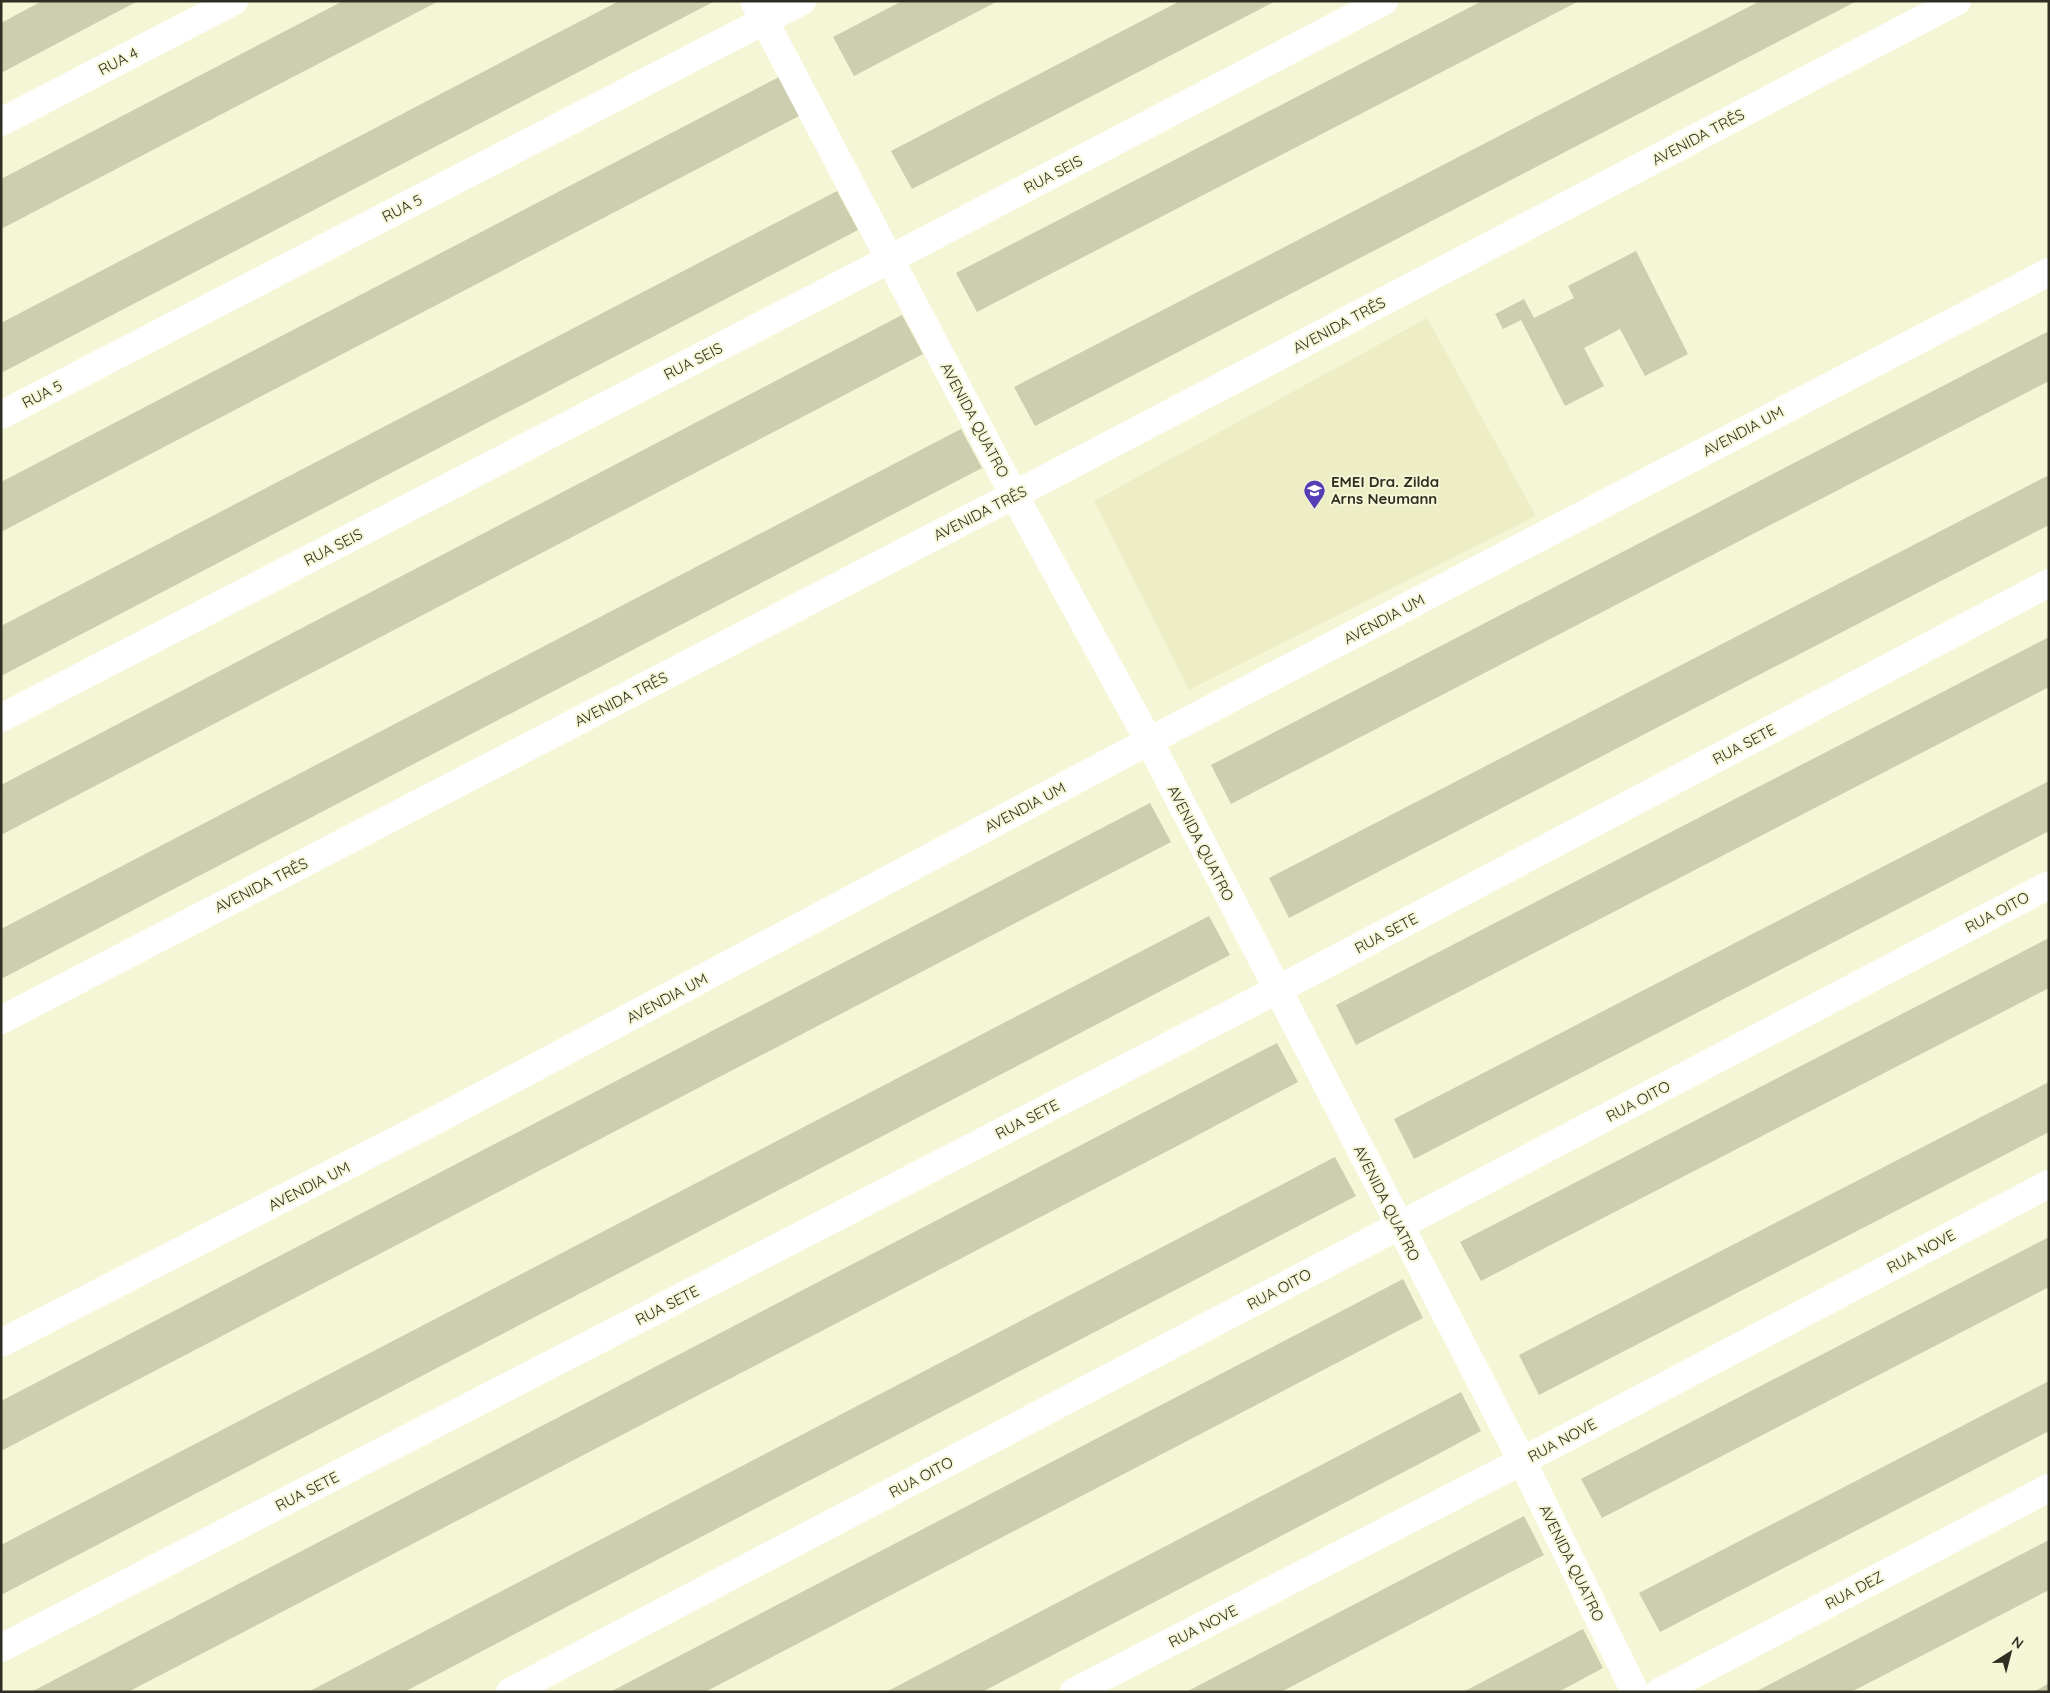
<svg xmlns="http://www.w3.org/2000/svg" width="2050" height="1693" font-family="Quicksand,sans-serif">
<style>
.built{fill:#edeec6}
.building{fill:#cdceaf}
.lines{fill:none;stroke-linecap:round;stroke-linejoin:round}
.minor{stroke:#fff;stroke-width:28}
.labels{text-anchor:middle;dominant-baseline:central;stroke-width:4;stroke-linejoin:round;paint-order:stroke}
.street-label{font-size:15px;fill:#2e2e22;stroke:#f5f6d6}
.poi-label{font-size:15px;font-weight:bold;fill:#2e2e22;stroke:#f5f6d6;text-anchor:start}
</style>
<rect width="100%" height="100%" fill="#f5f6d6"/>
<path class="built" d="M1427 318 1536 516 1189 690 1094 501Z"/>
<path class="building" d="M42 1H138L1 73V23Z
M343 1H439L1 229V179Z
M619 1H715L1 373V323Z
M902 1H998L854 76 833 37Z
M1180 1H1276L912 189 891 151Z
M1482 1H1579L977 312 956 273Z
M1760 1H1857L1035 426 1014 387Z
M779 77 799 116 1 532V482Z
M837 191 858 230 1 676V626Z
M1636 251 1688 354 1645 376 1620 329 1584 348 1604 386 1565 406 1521 320 1503 329 1495 314 1524 299 1534 318 1574 298 1568 286Z
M902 315 923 354 1 835V785Z
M2049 331V381L1231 804 1211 765Z
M961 429 982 468 1 979V929Z
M2049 475V525L1289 918 1269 878Z
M2049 637V687L1356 1045 1336 1005Z
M2049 781V831L1414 1159 1394 1119Z
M1150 803 1171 842 1 1451V1401Z
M1209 916 1230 955 1 1595V1545Z
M2049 938V988L1481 1281 1460 1242Z
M1277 1043 1298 1082 1181 1144 128 1692H31Z
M2049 1082V1132L1539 1395 1519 1355Z
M1335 1157 1356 1196 578 1601 404 1692H308Z
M2049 1237V1287L1602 1518 1581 1479Z
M1403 1279 1423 1318 1189 1440 705 1692H610Z
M2049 1381V1431L1660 1632 1639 1593Z
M1461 1392 1481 1431 1442 1452 982 1692H886Z
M1524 1516 1544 1555 1505 1575 1281 1692H1186Z
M2049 1540V1590L1962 1635 1851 1692H1755Z
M1583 1629 1603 1668 1564 1689 1558 1692H1463Z
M2049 1683V1692H2032L2039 1689Z"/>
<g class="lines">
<path class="minor" d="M754 1 1014 495 1149 741 1522 1461 1635 1692
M1 122 234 1
M1 415 802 1
M1 718 890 259 1384 1
M1 1020 1014 495 1957 1
M1 1343 438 1119 1149 741 2049 272
M1 1648 1277 990 2049 583
M510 1692 2049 885
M1074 1692 1522 1461 2049 1184
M1660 1692 2049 1488"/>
</g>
<defs>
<symbol id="school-pin" viewBox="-11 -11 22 30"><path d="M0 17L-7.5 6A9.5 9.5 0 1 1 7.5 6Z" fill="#553db5" stroke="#f5f6d6"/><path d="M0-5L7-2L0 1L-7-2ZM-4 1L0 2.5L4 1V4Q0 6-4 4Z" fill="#fff"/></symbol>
</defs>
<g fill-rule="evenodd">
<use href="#school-pin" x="1302" y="478" width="25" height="34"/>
</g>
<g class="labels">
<g class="street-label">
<text transform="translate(118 61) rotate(-27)">RUA 4</text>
<text transform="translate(1698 137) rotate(-28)">AVENIDA TRÊS</text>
<text transform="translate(1053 174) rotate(-28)">RUA SEIS</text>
<text transform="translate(402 208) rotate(-27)">RUA 5</text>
<text transform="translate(1339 325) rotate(-28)">AVENIDA TRÊS</text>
<text transform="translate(693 361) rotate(-27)">RUA SEIS</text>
<text transform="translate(42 394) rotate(-27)">RUA 5</text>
<text transform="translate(975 420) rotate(62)">AVENIDA QUATRO</text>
<text transform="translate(1743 431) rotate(-28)">AVENDIA UM</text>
<text transform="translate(980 513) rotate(-27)">AVENIDA TRÊS</text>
<text transform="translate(333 547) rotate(-27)">RUA SEIS</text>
<text transform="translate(1384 619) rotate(-28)">AVENDIA UM</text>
<text transform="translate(621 699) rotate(-27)">AVENIDA TRÊS</text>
<text transform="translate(1744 744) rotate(-28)">RUA SETE</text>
<text transform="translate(1025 807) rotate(-28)">AVENDIA UM</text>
<text transform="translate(1201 843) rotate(63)">AVENIDA QUATRO</text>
<text transform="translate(261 885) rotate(-27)">AVENIDA TRÊS</text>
<text transform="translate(1997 912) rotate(-28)">RUA OITO</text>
<text transform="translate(1386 933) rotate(-28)">RUA SETE</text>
<text transform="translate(667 998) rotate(-28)">AVENDIA UM</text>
<text transform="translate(1638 1101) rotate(-28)">RUA OITO</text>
<text transform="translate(1027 1119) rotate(-27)">RUA SETE</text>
<text transform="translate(309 1186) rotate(-27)">AVENDIA UM</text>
<text transform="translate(1387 1203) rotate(63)">AVENIDA QUATRO</text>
<text transform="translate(1921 1251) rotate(-28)">RUA NOVE</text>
<text transform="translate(1279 1289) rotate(-28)">RUA OITO</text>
<text transform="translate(667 1305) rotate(-27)">RUA SETE</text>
<text transform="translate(1562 1440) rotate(-28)">RUA NOVE</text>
<text transform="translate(921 1477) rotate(-28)">RUA OITO</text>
<text transform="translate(307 1491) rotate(-27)">RUA SETE</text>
<text transform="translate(1572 1563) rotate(64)">AVENIDA QUATRO</text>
<text transform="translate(1854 1590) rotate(-28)">RUA DEZ</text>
<text transform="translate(1203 1626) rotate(-27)">RUA NOVE</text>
</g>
<g class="poi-label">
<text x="1331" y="481">EMEI Dra. Zilda<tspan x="1331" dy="17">Arns Neumann</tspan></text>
</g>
</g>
<rect width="2050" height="1693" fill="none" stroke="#2e2e22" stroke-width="5"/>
<g transform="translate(2010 1653) rotate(36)" stroke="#f5f6d6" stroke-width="4" paint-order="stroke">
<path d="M0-4L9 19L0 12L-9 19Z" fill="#2e2e22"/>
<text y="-8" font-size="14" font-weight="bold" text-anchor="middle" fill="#2e2e22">N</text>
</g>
</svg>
